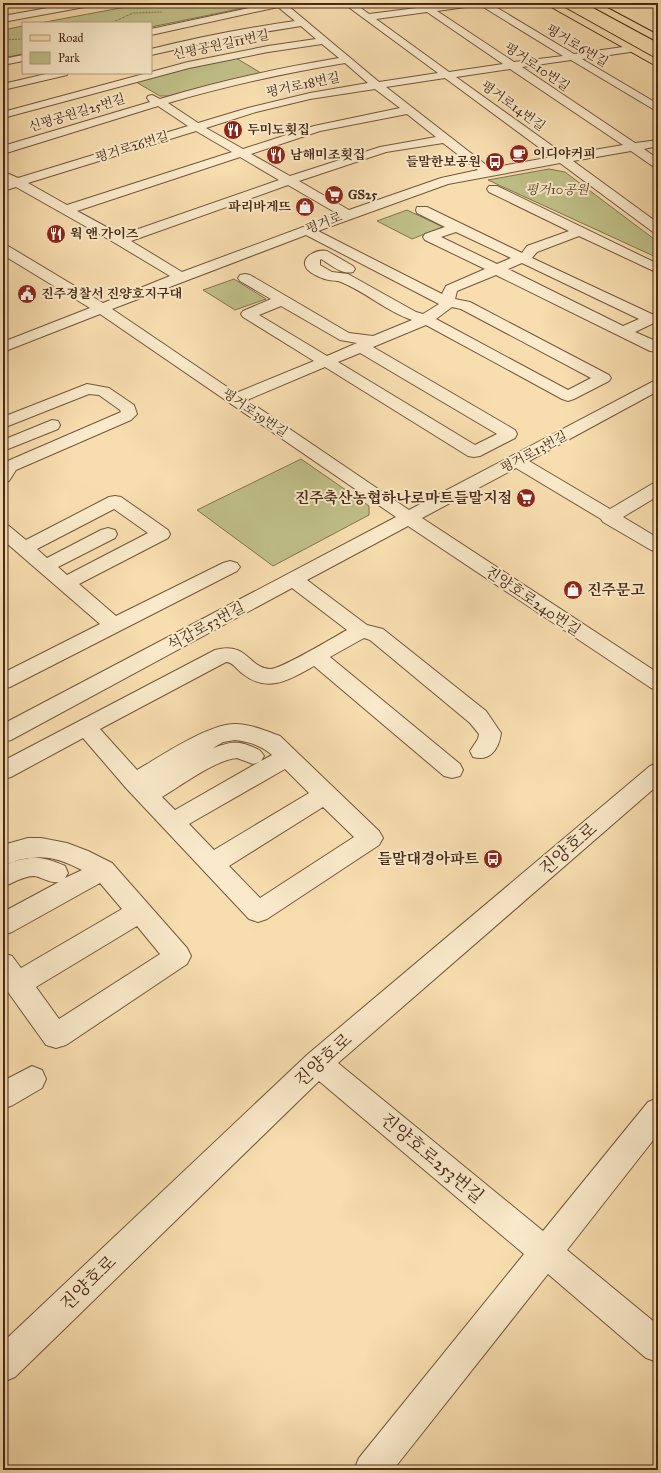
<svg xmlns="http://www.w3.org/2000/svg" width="661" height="1473" font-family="'IM FELL Great Primer','Noto Serif KR',serif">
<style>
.green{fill:#c0c088;stroke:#84744f}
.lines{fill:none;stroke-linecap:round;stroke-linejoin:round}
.minor-casing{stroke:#74563c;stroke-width:2}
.major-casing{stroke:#482916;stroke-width:2}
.path{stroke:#482916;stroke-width:1;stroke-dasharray:0.5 1;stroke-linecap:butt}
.minor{fill:#faeacb;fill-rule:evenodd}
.major{fill:#f8deaf;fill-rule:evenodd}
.labels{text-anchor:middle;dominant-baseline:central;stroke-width:4;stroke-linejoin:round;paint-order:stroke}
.far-street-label{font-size:13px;fill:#482916;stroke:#faeacb}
.far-poi-label{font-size:13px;font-weight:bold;fill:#482916;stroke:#faeacb;text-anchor:start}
.far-park-label{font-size:13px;font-style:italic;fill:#60472d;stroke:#faeacb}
.poi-label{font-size:15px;font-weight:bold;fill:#482916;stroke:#faeacb;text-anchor:end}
.street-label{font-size:15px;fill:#482916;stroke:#faeacb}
.near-street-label{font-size:18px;fill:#482916;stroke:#faeacb}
</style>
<rect width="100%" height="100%" fill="#f8deaf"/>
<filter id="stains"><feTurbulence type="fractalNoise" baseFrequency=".005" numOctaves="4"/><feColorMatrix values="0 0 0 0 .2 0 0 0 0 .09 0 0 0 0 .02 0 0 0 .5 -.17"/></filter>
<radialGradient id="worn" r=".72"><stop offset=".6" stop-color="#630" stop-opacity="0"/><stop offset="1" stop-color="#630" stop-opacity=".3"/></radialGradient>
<path class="green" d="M147 3H268L151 27V23H40Z
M23 26V54L3 58V30Z
M236 58 261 73 217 83 168 96H160L136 82 140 79Z
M549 169 565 172 658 242V258L488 180Z
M407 210 443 227 412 239 377 221Z
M234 279 266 299 235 310 203 290Z
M301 459 369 506V515L273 566 197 510Z"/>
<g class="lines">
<defs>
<path id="minor" d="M75 3H95L90 6 3 22V16Z
M273 3H291L287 5 379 82 438 73 343 3H354L369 14 456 3H489L574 54 630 46 635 49 630 52 582 59 658 104V112L571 60 522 67 635 143 658 140V146L644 149 658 159V168L654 167 631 151 573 161 658 223V233L653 232 560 163 448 184 318 231 442 294 446 286 485 269 425 240 423 237 425 234 445 227 417 213 416 210 417 207H427L522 253 527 246 569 231 489 192 487 189 489 186H497L658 264V273L579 236 537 252 532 258 656 316 658 319 656 322 635 332 658 342V352L650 351 496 275 457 291 455 299 470 302 609 375 611 378 609 381 574 399 568 401 562 399 426 325 373 347 515 430 517 434 515 438 480 456 474 457 468 456 325 367 247 400 409 510 652 382 658 380V391L529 461 610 509 652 484 658 483V496L623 517 658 538V552L651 550 603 522 601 519 516 468 422 518 658 673V690L651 688 408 526 307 580 367 625 383 629 486 711 501 733C499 749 490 762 473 757L470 751 478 739 479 734 470 723 370 640 364 638 330 657 460 764 463 770 460 776 452 778 444 776 314 666C291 679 268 694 243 674 237 670 233 662 226 662L100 729 137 770C161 756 208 724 235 724 250 724 266 731 280 736L379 831 383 838 379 845 267 919 258 922 249 919 126 788 83 738 11 777 3 779V761L215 650C248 641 248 668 270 669 280 670 334 637 347 630L292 588 11 740 3 742V724L396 517 100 314 3 352V342L90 308 3 255V245L8 246 103 303 170 276 115 243 16 187 3 191V183L7 182 3 178 5 175 9 174 18 178 188 126 158 106 3 154V146L150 102 147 98 148 96 152 95 160 99C219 81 279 68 339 58L322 44 268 52 189 68 3 118V112L188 62 268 46 316 39 301 26 227 38 151 55V49C199 37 246 28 295 21L278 7 151 35V29ZM480 5 563 56 514 62 437 11ZM427 12 503 64 449 72 376 19ZM345 63 368 83 310 93 248 108 198 123 168 103C226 86 285 73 345 63ZM510 69 623 145 565 155 456 77ZM445 78 552 157 490 168 386 87ZM375 89 400 108 314 126 243 149 206 128 256 112 310 99ZM407 114 436 137 380 147 290 176 251 154 320 131ZM196 131 232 152 67 205 28 183ZM443 143 478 170 441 178 349 210 299 181 386 152ZM240 157 279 180 121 235 77 211ZM288 185 338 214 182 272 131 241ZM456 232 511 258 497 264 441 237ZM306 235 439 304 423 314 416 312 348 274 332 272 320 265V260L321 259C331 265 342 275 353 272L355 269 353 266 327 251C317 249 299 257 307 269 311 274 323 279 329 280 333 281 337 280 341 282 366 292 387 312 412 320L373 336 349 333 250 275 245 274 240 275 238 278 240 281 271 299 243 311 241 314 243 317 314 361 236 393 112 309ZM522 263 639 319 623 326 508 269ZM281 306 340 340 357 343 327 356 259 315ZM452 307 461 309 591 378 568 390 436 319ZM360 353 497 434 475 445 338 362ZM235 740C250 742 261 745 272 755L261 761 264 756C261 751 260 750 255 748 238 740 230 742 213 748L223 742ZM237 758 253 764 259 762 175 810 162 797C182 785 215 760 237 758ZM285 769 309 793 214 850 189 824ZM323 807 354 837 260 898 229 866Z
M23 55V61L3 65V59Z
M50 73H68L67 75 3 90V84Z
M87 384 109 388 134 405 137 414 131 420 16 470 9 481 3 482V463L121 412 120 410 99 395 89 394 3 428V417Z
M52 420 58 421 60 425 58 429 3 451V440Z
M115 496 121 497 168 530 170 534 168 538 79 584 116 616 223 563 230 561 237 563 240 567 237 571 10 687 3 689V673L100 624 3 540V524L9 526 26 540 109 497ZM114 509 148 533 67 575 58 567 115 538 117 534 115 530 108 528 101 530 47 558 37 549Z
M658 763V785L338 1063 543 1231 648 1102 658 1098V1134L567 1250 658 1325V1362L646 1358 548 1274 393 1470H354L359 1458 524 1254 319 1081 15 1377 3 1382V1342L308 1054 650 766Z
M28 838H41L67 843 88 851 112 863 187 948 191 956 187 964 66 1045 56 1048 46 1045 3 985V953L12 956 21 968 122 909 100 883 12 932 3 935V912L59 882C51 884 42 877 34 876 23 876 13 883 3 887V866C27 855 41 855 65 866L68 873 65 878 82 870C50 854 37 854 3 865V845ZM137 926 160 954 59 1019 36 987Z
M32 1066 42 1070 46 1079 42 1088 13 1105 3 1109V1081Z"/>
<path id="major" d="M544 3H556L658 60V67Z
M586 3H598L658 35V42Z"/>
</defs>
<use href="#minor" class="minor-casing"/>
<use href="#major" class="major-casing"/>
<path class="path" d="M111 23 133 13 162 12
M3 40 23 39"/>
<use href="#minor" class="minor"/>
<use href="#major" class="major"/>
</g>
<defs>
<symbol id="restaurant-disc" viewBox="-11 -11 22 22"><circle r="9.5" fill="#8f2418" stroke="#faeacb"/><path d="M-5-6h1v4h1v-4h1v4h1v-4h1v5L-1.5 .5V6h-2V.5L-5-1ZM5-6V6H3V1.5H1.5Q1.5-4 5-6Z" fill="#fff"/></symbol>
<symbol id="cafe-disc" viewBox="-11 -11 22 22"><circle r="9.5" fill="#8f2418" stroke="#faeacb"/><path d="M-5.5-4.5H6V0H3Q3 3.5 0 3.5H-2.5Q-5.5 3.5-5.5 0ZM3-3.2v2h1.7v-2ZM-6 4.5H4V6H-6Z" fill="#fff"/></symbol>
<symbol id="bus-disc" viewBox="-11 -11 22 22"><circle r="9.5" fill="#8f2418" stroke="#faeacb"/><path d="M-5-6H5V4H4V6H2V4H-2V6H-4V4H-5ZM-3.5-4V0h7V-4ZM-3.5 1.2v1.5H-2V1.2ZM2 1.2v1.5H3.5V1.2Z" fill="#fff"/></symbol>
<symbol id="supermarket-disc" viewBox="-11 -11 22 22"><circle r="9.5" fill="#8f2418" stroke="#faeacb"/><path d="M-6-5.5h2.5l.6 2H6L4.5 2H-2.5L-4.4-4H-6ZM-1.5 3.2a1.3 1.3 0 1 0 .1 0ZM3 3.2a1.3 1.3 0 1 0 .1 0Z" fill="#fff"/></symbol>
<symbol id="shop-disc" viewBox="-11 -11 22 22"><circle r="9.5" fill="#8f2418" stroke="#faeacb"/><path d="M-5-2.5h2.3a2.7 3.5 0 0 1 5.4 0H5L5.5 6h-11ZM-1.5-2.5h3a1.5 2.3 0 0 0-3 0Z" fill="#fff"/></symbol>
<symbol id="civic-disc" viewBox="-11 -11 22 22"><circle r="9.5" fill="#8f2418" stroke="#faeacb"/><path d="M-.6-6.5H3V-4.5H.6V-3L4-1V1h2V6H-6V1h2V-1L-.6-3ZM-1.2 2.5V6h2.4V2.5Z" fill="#fff"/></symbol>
</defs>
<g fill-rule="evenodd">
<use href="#restaurant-disc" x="222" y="119" width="22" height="22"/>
<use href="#cafe-disc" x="508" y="143" width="22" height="22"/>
<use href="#restaurant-disc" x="265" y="144" width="22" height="22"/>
<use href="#bus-disc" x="484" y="151" width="22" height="22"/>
<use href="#supermarket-disc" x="323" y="184" width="22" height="22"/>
<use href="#shop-disc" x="294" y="196" width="22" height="22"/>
<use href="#restaurant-disc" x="45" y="223" width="22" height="22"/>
<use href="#civic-disc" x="16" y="283" width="22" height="22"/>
<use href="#supermarket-disc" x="515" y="487" width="22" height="22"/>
<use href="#shop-disc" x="562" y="579" width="22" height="22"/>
<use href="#bus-disc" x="482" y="848" width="22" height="22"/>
</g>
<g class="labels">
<g class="far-street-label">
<text transform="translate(221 45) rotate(-12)">신평공원길11번길</text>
<text transform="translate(577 46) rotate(31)">평거로6번길</text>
<text transform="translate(537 67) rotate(34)">평거로10번길</text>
<text transform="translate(303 85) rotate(-12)">평거로18번길</text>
<text transform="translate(513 106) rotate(36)">평거로14번길</text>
<text transform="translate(77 113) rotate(-17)">신평공원길25번길</text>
<text transform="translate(132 147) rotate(-17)">평거로26번길</text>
<text transform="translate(324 223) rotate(-21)">평거로</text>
<text transform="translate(255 413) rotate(34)">평거로39번길</text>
<text transform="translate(534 452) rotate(-28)">평거로13번길</text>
</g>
<g class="far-poi-label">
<text x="247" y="130">두미도횟집</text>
<text x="533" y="154">이디야커피</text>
<text x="290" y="155">남해미조횟집</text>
<text x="481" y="162" text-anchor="end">들말한보공원</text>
<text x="348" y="195">GS25</text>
<text x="291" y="207" text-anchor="end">파리바게뜨</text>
<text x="70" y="234">웍 앤 가이즈</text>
<text x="41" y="294">진주경찰서 진양호지구대</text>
</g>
<g class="far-park-label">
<text x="557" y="190">평거10공원</text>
</g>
<g class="poi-label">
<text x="512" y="498">진주축산농협하나로마트들말지점</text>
<text x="587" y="590" text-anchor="start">진주문고</text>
<text x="479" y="859">들말대경아파트</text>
</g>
<g class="street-label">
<text transform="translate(533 601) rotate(34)">진양호로240번길</text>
<text transform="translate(206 626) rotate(-28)">석갑로53번길</text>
</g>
<g class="near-street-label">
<text transform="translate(568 849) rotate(-41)">진양호로</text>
<text transform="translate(323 1060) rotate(-42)">진양호로</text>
<text transform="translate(432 1158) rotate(40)">진양호로253번길</text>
<text transform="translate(88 1283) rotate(-44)">진양호로</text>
</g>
</g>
<rect width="661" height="1473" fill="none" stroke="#f8deaf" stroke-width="16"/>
<rect x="4" y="4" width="653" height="1465" fill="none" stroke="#482916" stroke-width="2"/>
<rect x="8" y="8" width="645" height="1457" fill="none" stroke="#482916"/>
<rect x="22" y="22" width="130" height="52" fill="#faeacb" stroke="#b39d83"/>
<rect x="30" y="35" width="20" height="6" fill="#f8deaf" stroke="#b39d83"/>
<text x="58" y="42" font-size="12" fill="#482916">Road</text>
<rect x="30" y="52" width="20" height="12" fill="#c0c088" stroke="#b39d83"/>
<text x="58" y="62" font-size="12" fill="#482916">Park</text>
<rect width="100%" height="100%" filter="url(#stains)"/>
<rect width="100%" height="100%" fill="url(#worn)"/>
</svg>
